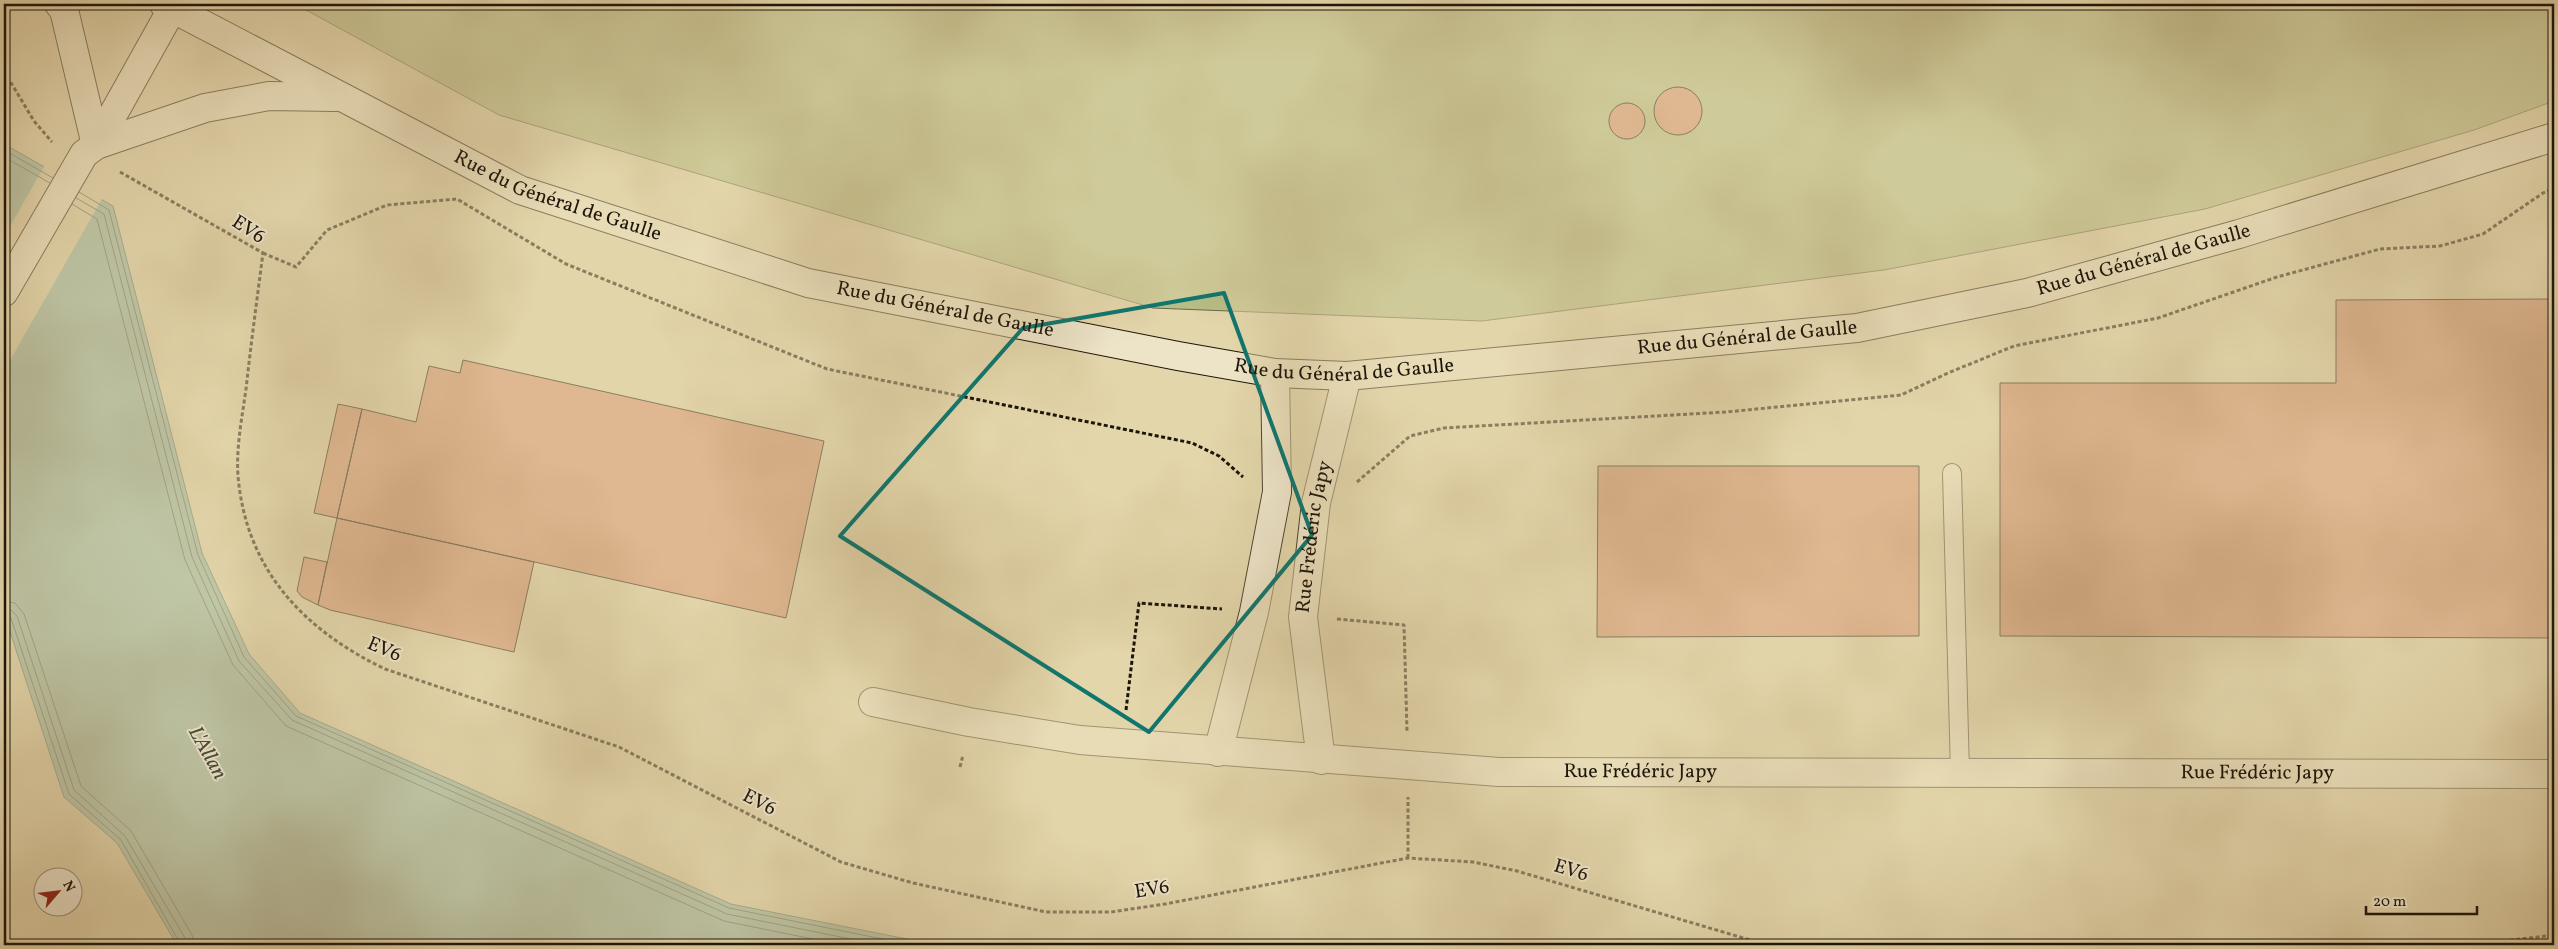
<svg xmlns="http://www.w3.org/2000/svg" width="2558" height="949" font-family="Vollkorn,serif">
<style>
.green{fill:#b7bd86;stroke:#6a6948}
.water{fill:#95b9a6;stroke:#657768}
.pier{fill:#e3d6aa}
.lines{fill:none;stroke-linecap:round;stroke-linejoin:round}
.shore{stroke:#596758;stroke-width:1}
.building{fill:#d99674;stroke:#1d150a}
.lane-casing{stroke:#4e4532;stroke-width:20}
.street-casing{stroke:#4e4532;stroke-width:30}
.secondary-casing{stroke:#1d150a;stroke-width:30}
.path{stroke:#1d150a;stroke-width:3;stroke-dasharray:4 2.5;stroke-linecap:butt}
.lane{stroke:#ede4c8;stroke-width:18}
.street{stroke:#ede4c8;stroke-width:28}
.secondary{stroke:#ede4c8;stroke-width:28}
.marked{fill:none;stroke:#0f766e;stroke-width:4;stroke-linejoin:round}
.labels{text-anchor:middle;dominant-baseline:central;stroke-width:4;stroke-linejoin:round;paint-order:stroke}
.street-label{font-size:20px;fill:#1d150a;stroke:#ede4c8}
.water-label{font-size:21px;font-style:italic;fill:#474e41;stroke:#ede4c8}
</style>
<rect width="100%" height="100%" fill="#e3d6aa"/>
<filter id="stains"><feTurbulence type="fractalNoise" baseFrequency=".004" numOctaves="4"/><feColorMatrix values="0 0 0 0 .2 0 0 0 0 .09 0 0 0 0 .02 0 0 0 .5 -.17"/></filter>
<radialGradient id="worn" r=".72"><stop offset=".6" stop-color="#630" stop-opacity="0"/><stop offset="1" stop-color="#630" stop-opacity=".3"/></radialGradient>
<path class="green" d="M295 4H2554V101L2474 130 2205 209 1884 270 1482 321 1153 308 499 115Z"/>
<path class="water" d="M4 144 113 206 202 553 249 654 300 713 731 904 937 945H177L117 843 64 797 4 613Z"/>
<path class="pier" d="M45 165 103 197 4 371V237Z"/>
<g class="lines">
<path class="shore" d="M4 150 53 178
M4 157 50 183
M79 192 109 210 198 555 244 657 296 716 729 908 912 945
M76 198 104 214 192 557 239 661 292 720 727 914 880 945
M72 204 97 219 185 560 233 665 286 726 724 921 842 945
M4 601 15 603 24 614 81 786 131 831 192 935 195 945
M4 608 11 610 17 616 74 790 125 836 185 938 187 945
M4 615 11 618 69 794 121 840 181 945"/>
</g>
<path class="building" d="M1654 111a24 24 0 1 1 48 0a24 24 0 1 1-48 0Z
M1609 121a18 18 0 1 1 36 0a18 18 0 1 1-36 0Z
M2554 299V638L2000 636V383H2336V300Z
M463 360 824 441 786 618 337 518 362 409 416 422 429 366 460 373Z
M338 404 362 409 337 518 314 513Z
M1598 466H1919V636L1597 637Z
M337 518 534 562 514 652 330 610 318 605Z
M304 557 327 562 318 605 302 597 297 591Z"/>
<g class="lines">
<defs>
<path id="lane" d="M1952 473 1960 773"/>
<g id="street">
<path id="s1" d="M873 702 969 722 1080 740 1499 772 2554 774"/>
<path d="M1218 752 1254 612 1277 492 1275 373"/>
<path id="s2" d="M1321 760 1303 617 1316 503 1347 376"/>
</g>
<g id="secondary">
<path d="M59 4 64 10 96 145"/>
<path id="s3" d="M164 4 520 190 808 283 1178 356 1275 373 1347 376 1857 328 2027 293 2239 234 2554 137"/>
<path d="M96 145 172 9"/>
<path d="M4 292 84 154 96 145 205 108 269 96 335 97"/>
</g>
</defs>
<use href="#lane" class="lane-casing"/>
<use href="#street" class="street-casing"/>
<use href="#secondary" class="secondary-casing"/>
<path class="path" d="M4 71 34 121 52 142
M120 172 263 253C257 299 251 344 246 389 242 418 236 447 238 476 246 570 304 630 385 669L619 747 841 862 913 883 1046 912H1111L1165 904 1408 858 1473 862 1517 871 1767 945
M263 253 296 267 327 230 387 205 457 199 566 264 827 369 1192 443 1219 456 1243 477
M1357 482 1410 436 1444 428 1726 412 1901 395 1948 373 2014 346 2158 318 2277 277 2380 249 2440 246 2483 234 2543 193 2554 188
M1337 619 1404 625 1407 731
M1126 710 1139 603 1222 609
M960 767 963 755
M1408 858V797
M2471 945 2554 935"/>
<use href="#lane" class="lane"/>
<use href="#street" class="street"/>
<use href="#secondary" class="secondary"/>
</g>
<path d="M0 0H2558V949H0ZM1224 293 1312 535 1149 732 840 536 1023 328Z" fill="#e3d6aa" fill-opacity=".55" fill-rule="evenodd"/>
<path class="marked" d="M1224 293 1312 535 1149 732 840 536 1023 328Z"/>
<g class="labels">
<g class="street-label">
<text stroke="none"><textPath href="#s3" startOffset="439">Rue du Général de Gaulle</textPath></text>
<text transform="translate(248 230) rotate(33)">EV6</text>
<text stroke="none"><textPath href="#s3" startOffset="2059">Rue du Général de Gaulle</textPath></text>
<text stroke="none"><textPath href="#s3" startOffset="844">Rue du Général de Gaulle</textPath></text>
<text stroke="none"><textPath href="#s3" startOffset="1654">Rue du Général de Gaulle</textPath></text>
<text stroke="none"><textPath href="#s3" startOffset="1249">Rue du Général de Gaulle</textPath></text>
<text stroke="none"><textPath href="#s2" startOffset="225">Rue Frédéric Japy</textPath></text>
<text transform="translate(384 650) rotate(23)">EV6</text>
<text stroke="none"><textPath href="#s1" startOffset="772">Rue Frédéric Japy</textPath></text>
<text stroke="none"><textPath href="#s1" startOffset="1389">Rue Frédéric Japy</textPath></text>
<text transform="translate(759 803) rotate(27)">EV6</text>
<text transform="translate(1571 871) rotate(17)">EV6</text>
<text transform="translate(1152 890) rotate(-9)">EV6</text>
</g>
<g class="water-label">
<text transform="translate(207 753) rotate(61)">L'Allan</text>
</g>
</g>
<rect width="2558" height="949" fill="none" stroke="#e3d6aa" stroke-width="20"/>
<rect x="5" y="5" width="2548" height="939" fill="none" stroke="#1d150a" stroke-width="2.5"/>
<rect x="10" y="10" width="2538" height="929" fill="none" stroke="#1d150a"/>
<g transform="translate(58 892) rotate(62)"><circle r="24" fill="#ede4c8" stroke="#9a917c"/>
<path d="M0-4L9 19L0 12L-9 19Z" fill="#8f2418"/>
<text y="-8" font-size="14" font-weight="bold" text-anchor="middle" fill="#1d150a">N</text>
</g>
<path d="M2366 906v8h111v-8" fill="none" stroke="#1d150a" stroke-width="2.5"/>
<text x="2373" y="906" font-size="15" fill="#1d150a" stroke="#ede4c8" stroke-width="4" paint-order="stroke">20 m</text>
<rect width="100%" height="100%" filter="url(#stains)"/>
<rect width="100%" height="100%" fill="url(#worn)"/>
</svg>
